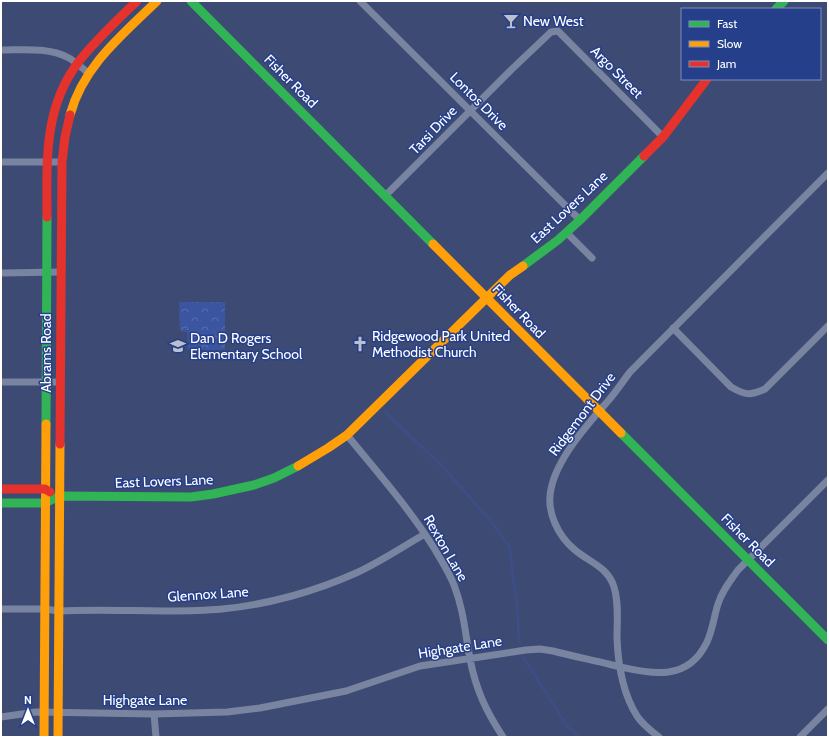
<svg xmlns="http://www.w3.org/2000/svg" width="829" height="738" font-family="Cabin,sans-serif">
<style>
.park{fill:url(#park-crowns)}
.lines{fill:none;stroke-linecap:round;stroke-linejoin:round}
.stream{stroke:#3c4e85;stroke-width:2.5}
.street{stroke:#7984a1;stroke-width:7}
.fast{stroke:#30b455;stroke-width:9}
.slow{stroke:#ff9f0a;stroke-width:9}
.jam{stroke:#e5322d;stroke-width:9}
.labels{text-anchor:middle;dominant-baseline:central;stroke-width:3;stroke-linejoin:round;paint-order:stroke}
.poi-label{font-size:14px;fill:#fff;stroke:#263f8b;text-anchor:start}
.street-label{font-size:14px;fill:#fff;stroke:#263f8b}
</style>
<defs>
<pattern id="park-crowns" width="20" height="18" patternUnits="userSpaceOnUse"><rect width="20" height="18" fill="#3b55a1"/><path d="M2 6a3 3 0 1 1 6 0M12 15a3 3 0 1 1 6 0" fill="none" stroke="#586eaf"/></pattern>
</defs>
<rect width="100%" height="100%" fill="#3d4b74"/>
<path class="park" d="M179 302H225V350H188L187 332 180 331Z"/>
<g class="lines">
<path class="stream" d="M385 412 443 467 494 525 509 546 517 604 519 642
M524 658 567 726 579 737"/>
<path class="street" d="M360 1 580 220
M1 50C23 50 48 47 69 58 76 62 82 68 88 73
M1 162H62
M385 196 512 69 551 32 558 31 663 137
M567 233 592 258
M1 273 61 272
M673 328 731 387C745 395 750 396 765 389L828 326
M1 382H60
M347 435C377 472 409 508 434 548 441 560 449 572 454 585 464 611 465 633 470 659 476 690 486 711 503 737
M1 609H44L59 611C113 608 168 614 222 609 267 605 316 591 356 573 380 562 402 547 425 534
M154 714 156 737
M1 717 36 712 154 714 227 712 260 708 346 691 420 666 526 650 540 649 553 651C572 656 592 660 612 665 649 673 687 684 707 642 713 629 714 616 718 604 722 591 730 581 738 570L828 480
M659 737C651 731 643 725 637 716 623 694 618 664 617 638 617 621 619 603 614 587 608 567 589 562 575 550 558 536 546 512 551 489 557 458 588 424 608 401 616 392 623 381 630 372L828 173
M800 737 828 709"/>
<path class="fast" d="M191 1 433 244
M776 9 784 1
M523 266 558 240 580 220 644 156
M46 424 47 217
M621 433 828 640
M1 503H45L59 496 191 497 213 494 254 485 274 478 298 466"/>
<path class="slow" d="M70 115C83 66 123 34 157 1
M433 244 621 433
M298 466 328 448 347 435 510 275 523 266
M44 737 46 424
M58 737 60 444"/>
<path class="jam" d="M644 156 663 137 707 79
M47 217C47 161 43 107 80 60 97 39 117 20 137 1
M60 444 62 162 65 137 70 115
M1 489H45L50 492"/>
</g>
<defs>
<symbol id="bar-bare" viewBox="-9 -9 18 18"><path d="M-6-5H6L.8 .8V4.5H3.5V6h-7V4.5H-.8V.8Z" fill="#bbc0ce" stroke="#263f8b" stroke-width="2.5" paint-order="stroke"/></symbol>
<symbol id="church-bare" viewBox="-9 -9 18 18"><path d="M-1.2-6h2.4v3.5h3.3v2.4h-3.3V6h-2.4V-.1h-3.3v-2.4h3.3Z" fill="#bbc0ce" stroke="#263f8b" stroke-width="2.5" paint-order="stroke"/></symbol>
<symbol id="school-bare" viewBox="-9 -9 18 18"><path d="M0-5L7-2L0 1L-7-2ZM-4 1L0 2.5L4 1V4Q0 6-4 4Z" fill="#bbc0ce" stroke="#263f8b" stroke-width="2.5" paint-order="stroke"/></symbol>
</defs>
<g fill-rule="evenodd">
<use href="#bar-bare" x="500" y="10" width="22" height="22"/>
<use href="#church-bare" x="349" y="333" width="22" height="22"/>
<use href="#school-bare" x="167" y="335" width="22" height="22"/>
</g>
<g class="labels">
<g class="poi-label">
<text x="523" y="21">New West</text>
<text x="372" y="336">Ridgewood Park United<tspan x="372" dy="16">Methodist Church</tspan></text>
<text x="190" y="338">Dan D Rogers<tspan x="190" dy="16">Elementary School</tspan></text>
</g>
<g class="street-label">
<text transform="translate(617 72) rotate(45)">Argo Street</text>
<text transform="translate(291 81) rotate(45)">Fisher Road</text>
<text transform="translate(479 101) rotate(45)">Lontos Drive</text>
<text transform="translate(433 130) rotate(-46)">Tarsi Drive</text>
<text transform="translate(569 207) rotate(-43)">East Lovers Lane</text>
<text transform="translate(519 311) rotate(46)">Fisher Road</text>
<text transform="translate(46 353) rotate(-90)">Abrams Road</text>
<text transform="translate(582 414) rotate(-53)">Ridgemont Drive</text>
<text transform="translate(164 481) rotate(-2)">East Lovers Lane</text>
<text transform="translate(748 540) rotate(45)">Fisher Road</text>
<text transform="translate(446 548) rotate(60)">Rexton Lane</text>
<text transform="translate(208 594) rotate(-4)">Glennox Lane</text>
<text transform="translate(460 647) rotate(-9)">Highgate Lane</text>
<text x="145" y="700">Highgate Lane</text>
</g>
</g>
<rect width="829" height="738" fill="none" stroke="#ffffff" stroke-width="4"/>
<rect x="681" y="8" width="140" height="72" fill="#263f8b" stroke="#7d8cb9"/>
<rect x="689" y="21" width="20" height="6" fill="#30b455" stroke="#7d8cb9"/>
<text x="717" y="28" font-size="12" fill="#ffffff">Fast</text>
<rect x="689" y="41" width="20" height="6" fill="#ff9f0a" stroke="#7d8cb9"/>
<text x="717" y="48" font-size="12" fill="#ffffff">Slow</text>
<rect x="689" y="61" width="20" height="6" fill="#e5322d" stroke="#7d8cb9"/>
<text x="717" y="68" font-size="12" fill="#ffffff">Jam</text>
<g transform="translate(28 710)" stroke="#263f8b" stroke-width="3" paint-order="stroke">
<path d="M0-3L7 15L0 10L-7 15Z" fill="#ffffff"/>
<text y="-6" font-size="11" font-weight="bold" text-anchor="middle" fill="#ffffff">N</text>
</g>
</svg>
